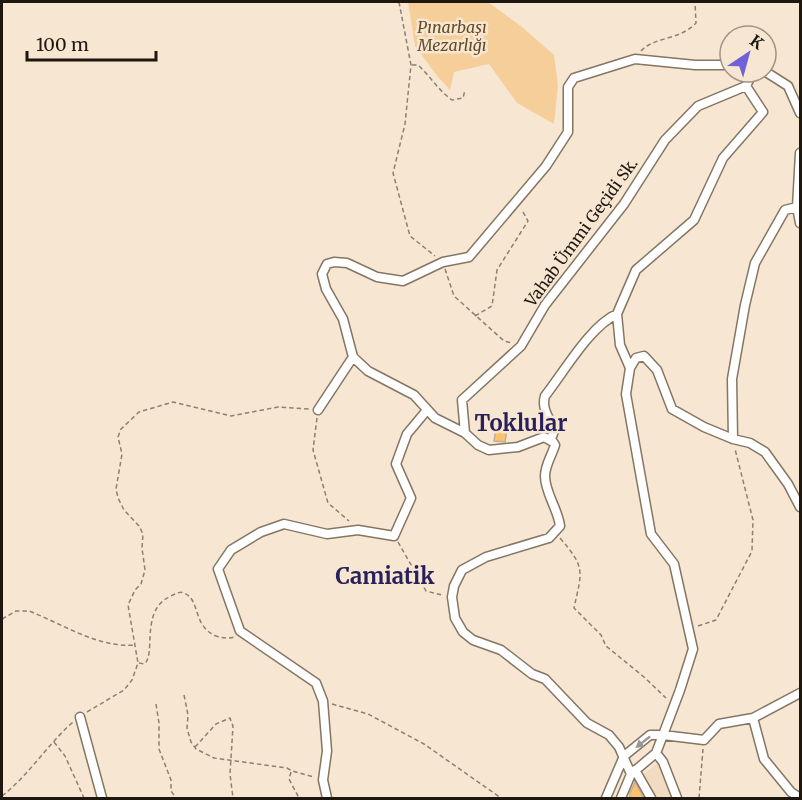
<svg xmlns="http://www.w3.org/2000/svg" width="802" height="800" font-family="Merriweather,serif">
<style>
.built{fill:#f1dcc1}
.green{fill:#f6ce99}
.building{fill:#fdc16a;stroke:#bfb09c;stroke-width:1.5}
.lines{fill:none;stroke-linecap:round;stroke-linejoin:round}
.minor-casing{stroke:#847663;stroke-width:11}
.path{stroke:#8b8072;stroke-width:1.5;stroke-dasharray:4.5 3;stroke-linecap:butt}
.minor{stroke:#fff;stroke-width:8}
.oneway{fill:#999793}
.labels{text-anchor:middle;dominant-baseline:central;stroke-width:5;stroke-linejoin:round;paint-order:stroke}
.park-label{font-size:16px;font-style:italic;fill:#644b27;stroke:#f7e7d2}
.street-label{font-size:16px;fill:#1d1710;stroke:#f7e7d2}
.district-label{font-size:22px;font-weight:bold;fill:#28205a;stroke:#f7e7d2}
</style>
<rect width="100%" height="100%" fill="#f7e7d2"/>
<path class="built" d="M659 762 673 798H654L642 775Z"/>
<path class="green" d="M408 2H488L522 27 554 55 558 85 554 124 517 103 489 64 454 72 450 90 438 77 415 46Z"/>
<path class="building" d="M497 423 508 424 505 442 494 441Z
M635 782 644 798H630V793Z"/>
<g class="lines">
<defs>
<path id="minor" d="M766 72 788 86 800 113
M800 153 797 207 800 223
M630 368 620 345 617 314 636 270 694 220 723 158 763 112 746 86
M318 410 353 357
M465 433 462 400 521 346 545 305 624 204 665 140 698 106 746 86 753 72
M551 439 554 431C550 418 541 409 545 396 564 372 590 326 617 314
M733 439 732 379 745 305 755 263 785 210 797 207
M800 507 788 484 765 452 750 443 733 439 704 427 672 409 657 370 644 356 636 358 630 368 626 394 651 534 674 564 693 649 680 690 663 735 704 740 719 724 753 718 764 759 791 792 800 798
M80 717 102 798
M753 718 800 693
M656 753 663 762 677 798
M635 770 651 798
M631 774 619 747 609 735 587 723 545 679 532 674 501 650 473 640 463 632 455 618 452 597 454 586 462 570 486 557 549 538 560 526C558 509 545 493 545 476 545 465 552 455 555 445L553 442 544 437 518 447 489 450 478 445 465 433 435 418 414 395 368 371 353 357 343 319 326 289 322 274 327 264 334 262 347 263 377 277 403 281 443 262 469 257 546 166 568 132V87L574 78 635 59 695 65H730
M327 798 323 780 327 751 323 701 316 683 240 631 218 569 231 550 261 532 284 524 327 534 358 530 394 536 411 498 396 464 407 434 427 410
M606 798 624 756 650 735H663L656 753 631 774 621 798"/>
</defs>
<use href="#minor" class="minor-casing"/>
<path class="path" d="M399 2 411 65 405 124 393 173 410 236 435 256
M641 51C655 36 679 41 696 23L695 2
M412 65H418C430 76 439 91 452 100L463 98 465 90
M445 269 454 296 504 341 512 343
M475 316 492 306 497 270 528 221 522 210
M317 418 313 450 328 503 349 521
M560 538C586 568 582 571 574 608L601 635 606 646 644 677 666 698
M398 542 426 591 442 595
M2 619 16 611H29C63 624 97 648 135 645
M698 626 716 620 752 551 753 520 735 449
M139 663 144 664C157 655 139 610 171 596 175 594 180 591 184 593 201 600 192 626 216 636 222 638 227 639 234 637
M184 695 188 715 187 728 191 742 196 749 214 758 287 768 292 771 314 777
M156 704 159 723V749L171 780V791L176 798
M332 704 368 714 424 744 501 798
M87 712 124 690 132 680 138 663 128 605 135 590 141 584 145 570 142 548 143 534 139 526 124 510 118 498 116 489 122 454 118 437 121 429 139 412 173 402 231 416 278 407 309 409
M54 742 65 756 84 798
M195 747 216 724 230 718 233 726 230 774 233 798
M291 772 289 779 299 798
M2 796C29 775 47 745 73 722
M699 798 703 749"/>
<use href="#minor" class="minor"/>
</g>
<defs><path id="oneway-solid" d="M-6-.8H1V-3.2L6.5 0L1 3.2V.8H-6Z" transform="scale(1.5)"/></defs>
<use class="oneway" href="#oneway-solid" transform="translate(643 742) rotate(142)"/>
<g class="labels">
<g class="park-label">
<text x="452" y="27">Pınarbaşı<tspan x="452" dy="18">Mezarlığı</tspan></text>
</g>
<g class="street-label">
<text transform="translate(581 232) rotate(-54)">Vahab Ümmi Geçidi Sk.</text>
</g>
<g class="district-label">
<text x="521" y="423">Toklular</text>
<text x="385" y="576">Camiatik</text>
</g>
</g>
<rect width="802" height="800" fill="none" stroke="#1d1710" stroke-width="6"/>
<g transform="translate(748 54) rotate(36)"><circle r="28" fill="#f7e7d2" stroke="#a09484" stroke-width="1.5"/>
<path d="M0-4.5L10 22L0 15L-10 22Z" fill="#7061db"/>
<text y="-9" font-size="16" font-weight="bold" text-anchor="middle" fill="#1d1710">K</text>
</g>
<path d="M27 51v9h129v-9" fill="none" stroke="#1d1710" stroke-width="3"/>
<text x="36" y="51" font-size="18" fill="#1d1710" stroke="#f7e7d2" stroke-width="4.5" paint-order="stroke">100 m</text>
</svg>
